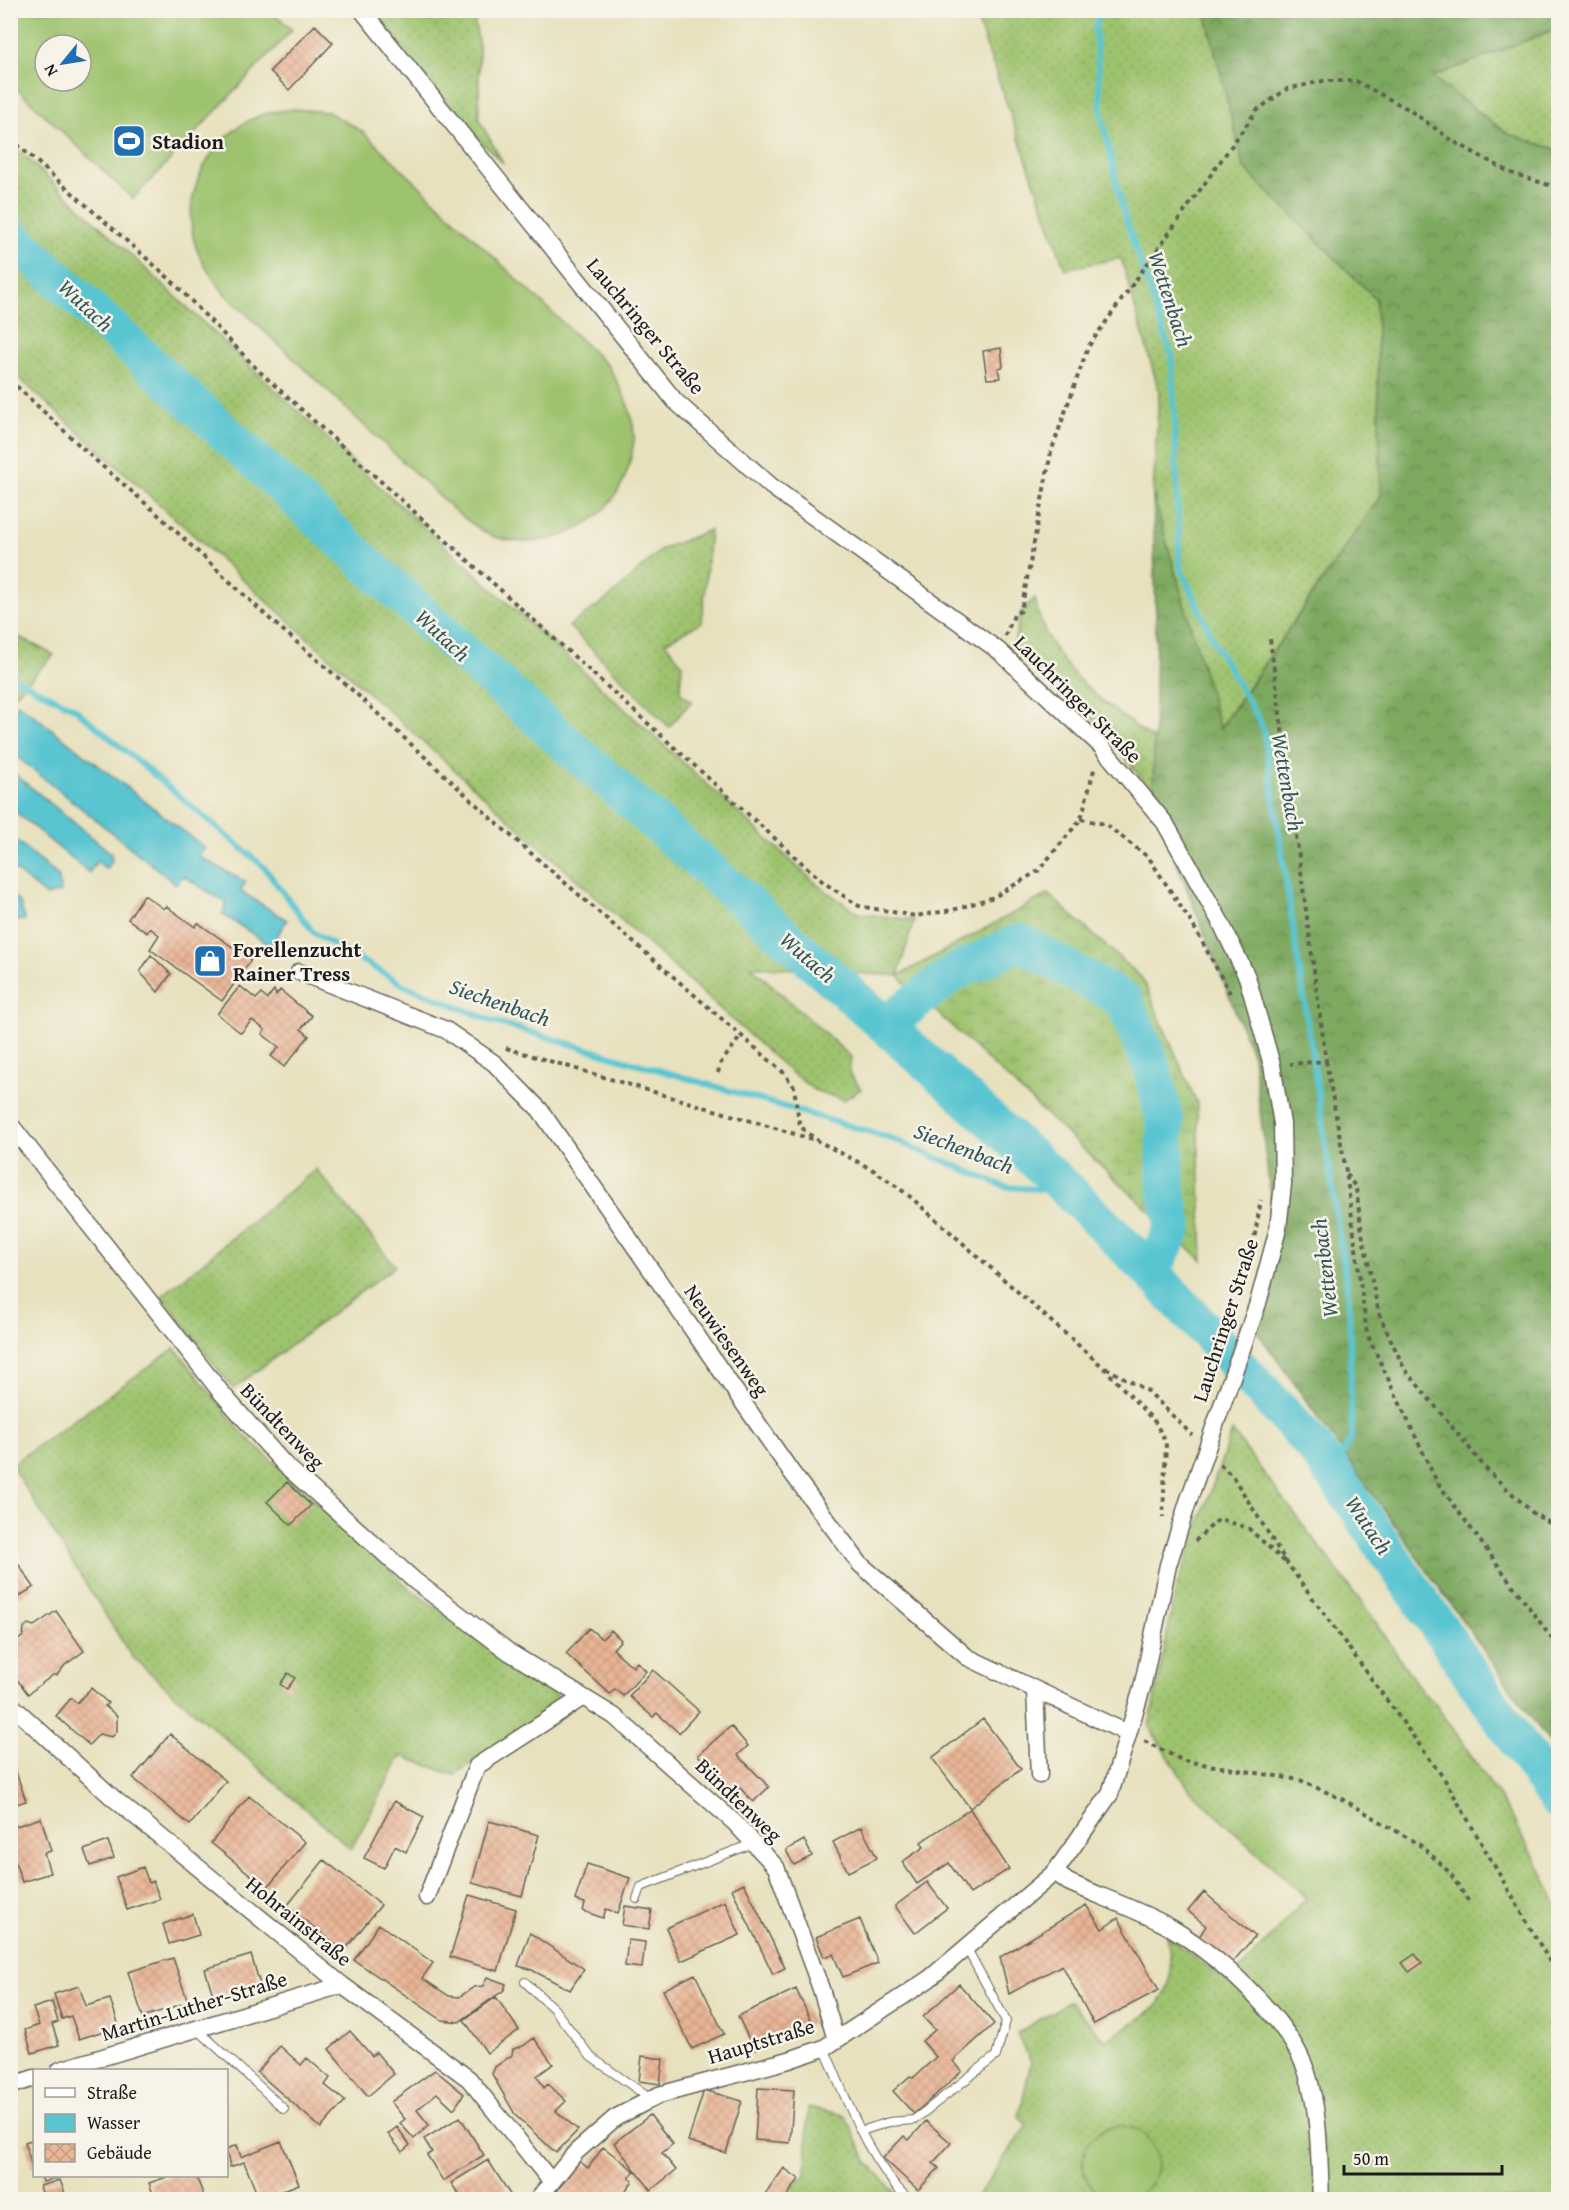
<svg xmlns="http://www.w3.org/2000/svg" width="1569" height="2210" font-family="'Gentium Book Plus',serif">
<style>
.grass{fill:url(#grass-dots);stroke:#5d7045;stroke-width:1.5}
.forest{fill:url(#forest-crowns);stroke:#4d623e;stroke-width:1.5}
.wetland{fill:url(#wetland-marsh);stroke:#5d7045;stroke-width:1.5}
.pitch{fill:#9ec36e;stroke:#5d7045;stroke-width:1.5;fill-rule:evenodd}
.water{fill:#59c5d1;stroke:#3a7076;stroke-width:1.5}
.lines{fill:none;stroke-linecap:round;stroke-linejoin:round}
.stream{stroke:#59c5d1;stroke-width:6}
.river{stroke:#59c5d1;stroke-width:38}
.building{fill:url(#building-cross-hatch)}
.lane-casing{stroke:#636155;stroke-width:10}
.street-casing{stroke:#636155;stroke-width:19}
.path{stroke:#636155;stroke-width:4;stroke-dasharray:4.5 4.5;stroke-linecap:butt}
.lane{stroke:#fff;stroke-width:8}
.street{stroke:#fff;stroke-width:16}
.street-bridge-casing{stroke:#636155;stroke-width:19;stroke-linecap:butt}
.street-bridge{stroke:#fff;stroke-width:16}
.labels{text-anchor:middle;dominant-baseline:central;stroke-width:5;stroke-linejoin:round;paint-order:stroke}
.poi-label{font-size:21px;font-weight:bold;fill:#1c1c1c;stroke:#f7f3e8;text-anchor:start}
.street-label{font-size:21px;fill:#1c1c1c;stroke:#f7f3e8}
.water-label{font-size:22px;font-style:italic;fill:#31575b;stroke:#f7f3e8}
</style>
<defs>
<pattern id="grass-dots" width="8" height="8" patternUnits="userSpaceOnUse" patternTransform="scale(1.5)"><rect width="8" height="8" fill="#9ec36e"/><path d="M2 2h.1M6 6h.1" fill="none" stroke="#88a75f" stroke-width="1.8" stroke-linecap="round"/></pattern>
<pattern id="forest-crowns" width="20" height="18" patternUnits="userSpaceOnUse" patternTransform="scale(1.5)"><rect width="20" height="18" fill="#7ea961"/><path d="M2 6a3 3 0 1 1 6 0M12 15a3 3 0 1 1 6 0" fill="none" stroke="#66894f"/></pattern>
<pattern id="wetland-marsh" width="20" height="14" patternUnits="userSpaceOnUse" patternTransform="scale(1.5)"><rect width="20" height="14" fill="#9ec36e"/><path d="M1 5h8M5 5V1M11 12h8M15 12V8" fill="none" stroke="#88a75f"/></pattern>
<pattern id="building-cross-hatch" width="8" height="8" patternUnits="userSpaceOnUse" patternTransform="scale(1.5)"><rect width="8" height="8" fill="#e9b596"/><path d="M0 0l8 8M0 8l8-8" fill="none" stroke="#c79b81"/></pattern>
</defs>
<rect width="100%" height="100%" fill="#f7f3e8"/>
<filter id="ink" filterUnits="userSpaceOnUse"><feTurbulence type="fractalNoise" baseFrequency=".0167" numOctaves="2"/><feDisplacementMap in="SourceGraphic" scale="12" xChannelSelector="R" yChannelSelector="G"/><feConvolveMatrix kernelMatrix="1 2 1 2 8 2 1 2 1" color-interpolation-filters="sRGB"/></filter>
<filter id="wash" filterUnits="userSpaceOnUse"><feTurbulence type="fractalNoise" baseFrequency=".008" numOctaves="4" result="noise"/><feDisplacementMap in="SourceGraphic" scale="24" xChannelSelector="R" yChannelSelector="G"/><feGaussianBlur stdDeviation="1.35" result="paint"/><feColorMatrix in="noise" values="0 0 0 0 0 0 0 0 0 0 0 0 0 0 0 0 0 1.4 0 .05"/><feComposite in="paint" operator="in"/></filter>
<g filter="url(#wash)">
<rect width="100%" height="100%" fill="#e7e1be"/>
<path class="grass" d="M373 11H473L479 46V119L503 163 467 128Z
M974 11H1205L1245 168 1376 299 1381 496 1219 729 1153 494 1159 391 1121 258 1065 269Z
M1558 28V150L1508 134 1432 77Z
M11 143 358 467 819 886 858 913 914 920 898 976 751 966 851 1057 849 1073 861 1089 844 1100 814 1090 787 1069 11 371Z
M710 530 702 622 665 642 682 664 680 693 692 701 669 727 569 626 611 596 662 549Z
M1035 598C1045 664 1104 703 1154 740L1153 792 1092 718 1013 648 1021 611Z
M11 633 54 655 11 699Z
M316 1169 395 1266 233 1389 162 1296Z
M175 1348 242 1433 409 1588 560 1697 554 1706 454 1775 401 1756 351 1849 132 1657 11 1465Z
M1232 1431 1373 1618 1422 1692 1434 1702 1459 1737 1510 1814 1540 1867 1558 1908V2199L975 2200 1027 2125 1019 2117 1031 2062 1017 2033 1070 2001 1106 2041C1159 2004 1179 2005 1167 1935L1228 1983 1306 1898 1190 1790 1149 1727 1176 1589Z
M808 2107 845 2115 867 2161 900 2199H785L799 2179 806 2176Z"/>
<path class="forest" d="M1205 11H1558V28L1432 77 1508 134 1558 150V1755L1256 1330 1271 1200 1253 1056 1153 803 1156 626 1153 494 1220 729 1381 496 1376 299 1244 168Z"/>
<path class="wetland" d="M1048 894 1142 978 1197 1103 1203 1261 898 976Z"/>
<path class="pitch" d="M10 11H272L292 30 133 199 11 83ZM45 45H81V81H45Z
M293 109 328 112 362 131 608 366C621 388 632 408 634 434 635 441 632 450 631 457 619 519 555 555 495 537 482 533 468 520 456 512L225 294C214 280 202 265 196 247 178 194 211 134 261 115 271 111 283 111 293 109Z
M1083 2163a37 37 0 1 1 74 0a37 37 0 1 1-74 0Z"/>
<path class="water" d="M18 703 205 848 198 856 246 882 240 891 287 920 271 946 222 914 227 903 183 876 176 884 11 752V713Z
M11 771 111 853 112 861 106 869 97 861 89 873 11 808Z
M10 835 58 876 61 892 46 896 11 867Z
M11 894 20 903 25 920 11 921Z"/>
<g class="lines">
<path class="stream" d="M1101 10 1095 26 1102 117 1123 211 1172 356 1180 567 1217 648 1260 721 1264 733 1349 1299 1352 1435 1334 1474
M10 676 74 708 263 866 314 933 404 985 492 1021 890 1138 1006 1187 1069 1191"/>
<path class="river" d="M10 235 468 657 885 1025 1069 1191 1151 1272 1307 1439 1334 1474 1558 1801
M885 1025 953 973 1020 942 1124 1000 1152 1067 1165 1122 1166 1187 1174 1227 1151 1272"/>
</g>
<g id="blocks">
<path class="building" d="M315 25 333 43 289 90 270 71Z
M1001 348 1003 367 998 368 1000 378 987 379 983 351Z
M144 895 164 909 166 906 195 927 198 923 251 960 222 1001 150 949 159 935 150 928 147 933 128 919Z
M151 955 171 974 158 992 140 972Z
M240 986 256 999 261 994 267 999 274 990 276 995 280 990 312 1016 301 1029 309 1036 284 1067 271 1056 279 1047 262 1034 265 1030 252 1020 241 1033 217 1014Z
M287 1482 311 1505 291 1525 267 1502Z
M10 1552 34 1587 10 1602Z
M56 1611 84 1651 65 1665 57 1675H53L28 1694 10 1670V1646L23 1636 24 1628 28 1624 34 1626Z
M589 1628 602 1639 611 1630 621 1640 613 1649 633 1667 637 1662 646 1671 623 1696 615 1689 610 1694 566 1654Z
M653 1670 699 1711 679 1733 657 1713 653 1717 629 1696Z
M288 1673 295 1678 287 1689 280 1684Z
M91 1688 108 1703 105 1706 117 1716V1731L112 1737 99 1734 89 1745 56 1716 71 1698 77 1703Z
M983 1719 1021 1769 970 1808 932 1758Z
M731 1726 748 1746 738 1755 769 1787 753 1802 740 1788 733 1794 698 1755Z
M170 1734 226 1781 190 1825 133 1778Z
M10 1755 26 1801 10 1806Z
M249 1796 305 1842 267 1888 211 1843Z
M394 1801 424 1817 406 1852 395 1846 384 1868 364 1858Z
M970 1809 1009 1869 970 1894 949 1863 917 1884 902 1862 924 1847 921 1842Z
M41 1818 51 1851 44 1853 50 1873 22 1882 10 1847V1828Z
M489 1821 539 1835 522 1896 472 1883Z
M861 1827 877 1858 848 1872 833 1842Z
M804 1840 812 1856 794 1865 786 1850Z
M108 1841 114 1858 90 1866 84 1850Z
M324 1860 381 1905 344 1951 287 1906Z
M587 1864 630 1878 618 1913 606 1909 603 1918 583 1911 585 1903 575 1900Z
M143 1867 149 1883 153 1881 160 1899 127 1910 116 1877Z
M927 1882 947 1908 915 1933 895 1906Z
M744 1883 785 1968 773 1974 732 1889Z
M1204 1892 1255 1936 1231 1964 1199 1937 1206 1926 1188 1911Z
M469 1895 516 1909 498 1971 450 1957Z
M725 1901 740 1935 681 1961 666 1928Z
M1086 1905 1102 1929 1118 1918 1159 1990 1094 2024 1062 1965 1009 1994 1000 1957Z
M625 1906 652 1910 649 1929 622 1925Z
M193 1914 199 1935 169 1944 163 1924Z
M860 1919 878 1963 843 1977 833 1954 824 1957 816 1937Z
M379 1924 433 1963 422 1978 449 1996 459 1997 474 1987 483 1986 487 1977 506 1984 504 1990 459 2022 442 2020 354 1960Z
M530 1933 584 1969 570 1990 530 1969 518 1966Z
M628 1940 645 1942 642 1968 625 1966Z
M1415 1954 1422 1963 1409 1972 1402 1963Z
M251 1955 260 1984 214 1998 205 1969Z
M173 1958 188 2002 143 2017 128 1972Z
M695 1974 724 2034 692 2049 663 1990Z
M959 1984 994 2024 953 2061 962 2071 914 2114 893 2091 910 2076 913 2078 936 2057 922 2041 935 2030 923 2017Z
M79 1986 86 2006 110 1999 119 2026 79 2039 71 2016 62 2019 54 1994Z
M796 1989 812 2023 754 2050 738 2016Z
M496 1997 519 2030 487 2053 464 2020Z
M52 2002 58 2022 52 2024 59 2045 32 2053 25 2030 39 2025 33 2008Z
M350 2031 372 2056 376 2052 394 2074 368 2096 329 2049Z
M534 2038 553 2064 537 2076 544 2088 548 2084 566 2101 556 2111 578 2130 556 2153 516 2116 492 2074 495 2067 512 2055 513 2049 523 2046Z
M280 2046 301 2065 307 2058 330 2078 325 2085 345 2101 321 2128 257 2072Z
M642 2056 663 2059 660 2084 639 2081Z
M435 2070 464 2094 454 2109 437 2093 417 2110 429 2125 414 2139 400 2123 405 2119 391 2102Z
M758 2088 794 2090 790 2143 755 2140Z
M704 2090 742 2101 726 2153 688 2141Z
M650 2115 673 2144 662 2153 676 2170 651 2190 614 2143Z
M460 2117 484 2155 443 2181 427 2155 432 2152 424 2139Z
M926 2121 951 2143 933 2163 939 2168 918 2190 883 2158 904 2136 909 2140Z
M397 2127 410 2145 402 2152 388 2134Z
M34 2139V2167L32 2168 25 2142Z
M281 2141 299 2184 276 2193 279 2199H259L244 2162 230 2167 226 2149 237 2145 241 2157Z
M603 2147 635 2171 629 2178 633 2181 619 2199H559L553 2196 579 2161 588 2168Z
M488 2160 513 2199H462L451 2183Z
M784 2168 799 2179 785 2199H762Z
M41 2176H62L43 2182Z
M170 2176H196L205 2199H155L149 2183Z
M60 2180 67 2199H44L40 2186Z"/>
</g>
</g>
<g filter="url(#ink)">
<use href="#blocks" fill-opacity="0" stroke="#636155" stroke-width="1.5"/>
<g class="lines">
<defs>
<path id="lane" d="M637 1899 641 1887 754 1843
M525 1982 554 2009 591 2057 651 2099
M197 2029 284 2109
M824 2048C849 2103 865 2157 909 2200
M861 2131 889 2122 914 2120 996 2056 1006 2021 966 1947"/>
<path id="street" d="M362 10 675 401 771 486 999 651 1101 746 1165 823 1221 923 1247 977 1272 1065 1282 1124 1283 1184 1278 1229 1258 1303
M299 972 446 1030 494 1063 540 1110 792 1473 860 1564 967 1657 1127 1733
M10 1124 220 1391 284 1464 415 1581 509 1652 614 1716 735 1823 776 1867 821 1989 836 2040
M1035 1690 1039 1775
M10 1704 112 1797 342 1985 469 2079 550 2180
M1055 1872 1068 1882C1099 1896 1133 1908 1164 1924 1213 1950 1290 2019 1307 2073 1320 2113 1319 2158 1321 2200
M427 1897 477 1766 583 1697
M60 2070 342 1985
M10 2086 34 2078
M537 2200 576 2152 615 2118 659 2095 789 2060 824 2048 929 1979 1055 1872 1110 1794 1142 1688 1168 1565 1188 1502"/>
</defs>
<use href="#lane" class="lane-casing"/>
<use href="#street" class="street-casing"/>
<path class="path" d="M10 138 171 280 260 372 823 882 859 906 915 916 953 910 994 897 1038 871 1081 819 1095 766
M10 380 93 458 152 509 271 620 351 689 502 828 783 1072 794 1087 799 1122 804 1130 818 1141 875 1171 907 1194 1103 1367 1155 1422 1166 1442 1163 1517
M1005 636 1015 613 1021 611 1051 452 1088 347 1257 110 1287 89 1323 81H1356L1408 109 1453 141 1511 173 1558 188
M1270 639 1326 1061 1290 1064
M1081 819 1105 824 1149 858 1194 927 1230 993
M506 1048 815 1140
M1326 1061 1346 1171 1367 1334 1437 1482 1558 1647
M718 1073 720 1064 741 1036
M1347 1174 1356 1188 1362 1233 1379 1314 1404 1368 1488 1471 1533 1513 1553 1525 1558 1532
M1253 1245 1261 1200
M1106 1368 1148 1391 1192 1435
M1220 1464 1233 1477 1287 1563 1445 1780 1558 1976
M1195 1541 1219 1519 1248 1528 1285 1562
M1144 1741 1184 1761 1300 1780 1346 1801 1423 1847 1450 1873 1469 1902"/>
<use href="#lane" class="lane"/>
<use href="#street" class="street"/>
<defs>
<path id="street-bridge" d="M1188 1502 1258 1303"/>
</defs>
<use href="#street-bridge" class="street-bridge-casing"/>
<use href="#street-bridge" class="street-bridge"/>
</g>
</g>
<defs>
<symbol id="stadium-square" viewBox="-11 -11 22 22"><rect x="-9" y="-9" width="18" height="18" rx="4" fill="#1f6fb2" stroke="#f7f3e8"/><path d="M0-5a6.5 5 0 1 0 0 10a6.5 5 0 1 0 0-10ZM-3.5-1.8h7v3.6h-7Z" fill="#fff"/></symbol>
<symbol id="shop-square" viewBox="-11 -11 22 22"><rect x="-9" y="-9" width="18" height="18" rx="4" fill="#1f6fb2" stroke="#f7f3e8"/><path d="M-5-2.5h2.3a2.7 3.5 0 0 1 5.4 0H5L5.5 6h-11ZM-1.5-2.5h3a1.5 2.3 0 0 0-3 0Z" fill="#fff"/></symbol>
</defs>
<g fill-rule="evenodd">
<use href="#stadium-square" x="110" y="122" width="38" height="38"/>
<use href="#shop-square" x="191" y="942" width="38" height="38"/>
</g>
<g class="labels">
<g class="poi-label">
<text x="152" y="141">Stadion</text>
<text x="233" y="949">Forellenzucht<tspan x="233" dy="24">Rainer Tress</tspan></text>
</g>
<g class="street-label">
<text transform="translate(646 326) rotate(50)">Lauchringer Straße</text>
<text transform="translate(1078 699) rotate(45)">Lauchringer Straße</text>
<text transform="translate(1225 1320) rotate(-72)">Lauchringer Straße</text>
<text transform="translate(727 1340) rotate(55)">Neuwiesenweg</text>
<text transform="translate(283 1426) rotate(46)">Bündtenweg</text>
<text transform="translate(739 1800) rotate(44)">Bündtenweg</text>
<text transform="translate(299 1921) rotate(39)">Hohrainstraße</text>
<text transform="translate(194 2006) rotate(-17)">Martin-Luther-Straße</text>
<text transform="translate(761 2041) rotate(-17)">Hauptstraße</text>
</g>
<g class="water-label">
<text transform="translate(1171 299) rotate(72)">Wettenbach</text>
<text transform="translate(86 305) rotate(43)">Wutach</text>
<text transform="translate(443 635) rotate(43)">Wutach</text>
<text transform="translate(1288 782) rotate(80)">Wettenbach</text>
<text transform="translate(808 957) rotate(41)">Wutach</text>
<text transform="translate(500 1002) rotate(19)">Siechenbach</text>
<text transform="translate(964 1148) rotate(21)">Siechenbach</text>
<text transform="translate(1324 1268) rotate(-97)">Wettenbach</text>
<text transform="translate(1369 1525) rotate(56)">Wutach</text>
</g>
</g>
<rect width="1569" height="2210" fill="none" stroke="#f7f3e8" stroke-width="36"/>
<rect x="33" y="2069" width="195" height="108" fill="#f7f3e8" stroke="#9f9d96" stroke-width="1.5"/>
<rect x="45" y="2088" width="30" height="9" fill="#ffffff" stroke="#9f9d96" stroke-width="1.5"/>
<text x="87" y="2099" font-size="18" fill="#1c1c1c">Straße</text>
<rect x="45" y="2114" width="30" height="18" fill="#59c5d1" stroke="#9f9d96" stroke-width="1.5"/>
<text x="87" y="2129" font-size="18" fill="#1c1c1c">Wasser</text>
<rect x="45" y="2144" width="30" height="18" fill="url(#building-cross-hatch)" stroke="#9f9d96" stroke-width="1.5"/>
<text x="87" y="2159" font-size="18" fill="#1c1c1c">Gebäude</text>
<g transform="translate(63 63) rotate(240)"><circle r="28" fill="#f7f3e8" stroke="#9f9d96" stroke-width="1.5"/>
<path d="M0-4.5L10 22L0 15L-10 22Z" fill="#1f6fb2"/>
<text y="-9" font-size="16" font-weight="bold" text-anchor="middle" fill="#1c1c1c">N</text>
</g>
<path d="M1344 2165v9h158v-9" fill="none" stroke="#1c1c1c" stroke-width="3"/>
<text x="1353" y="2165" font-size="18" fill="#1c1c1c" stroke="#f7f3e8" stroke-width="4.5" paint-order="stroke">50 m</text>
</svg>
